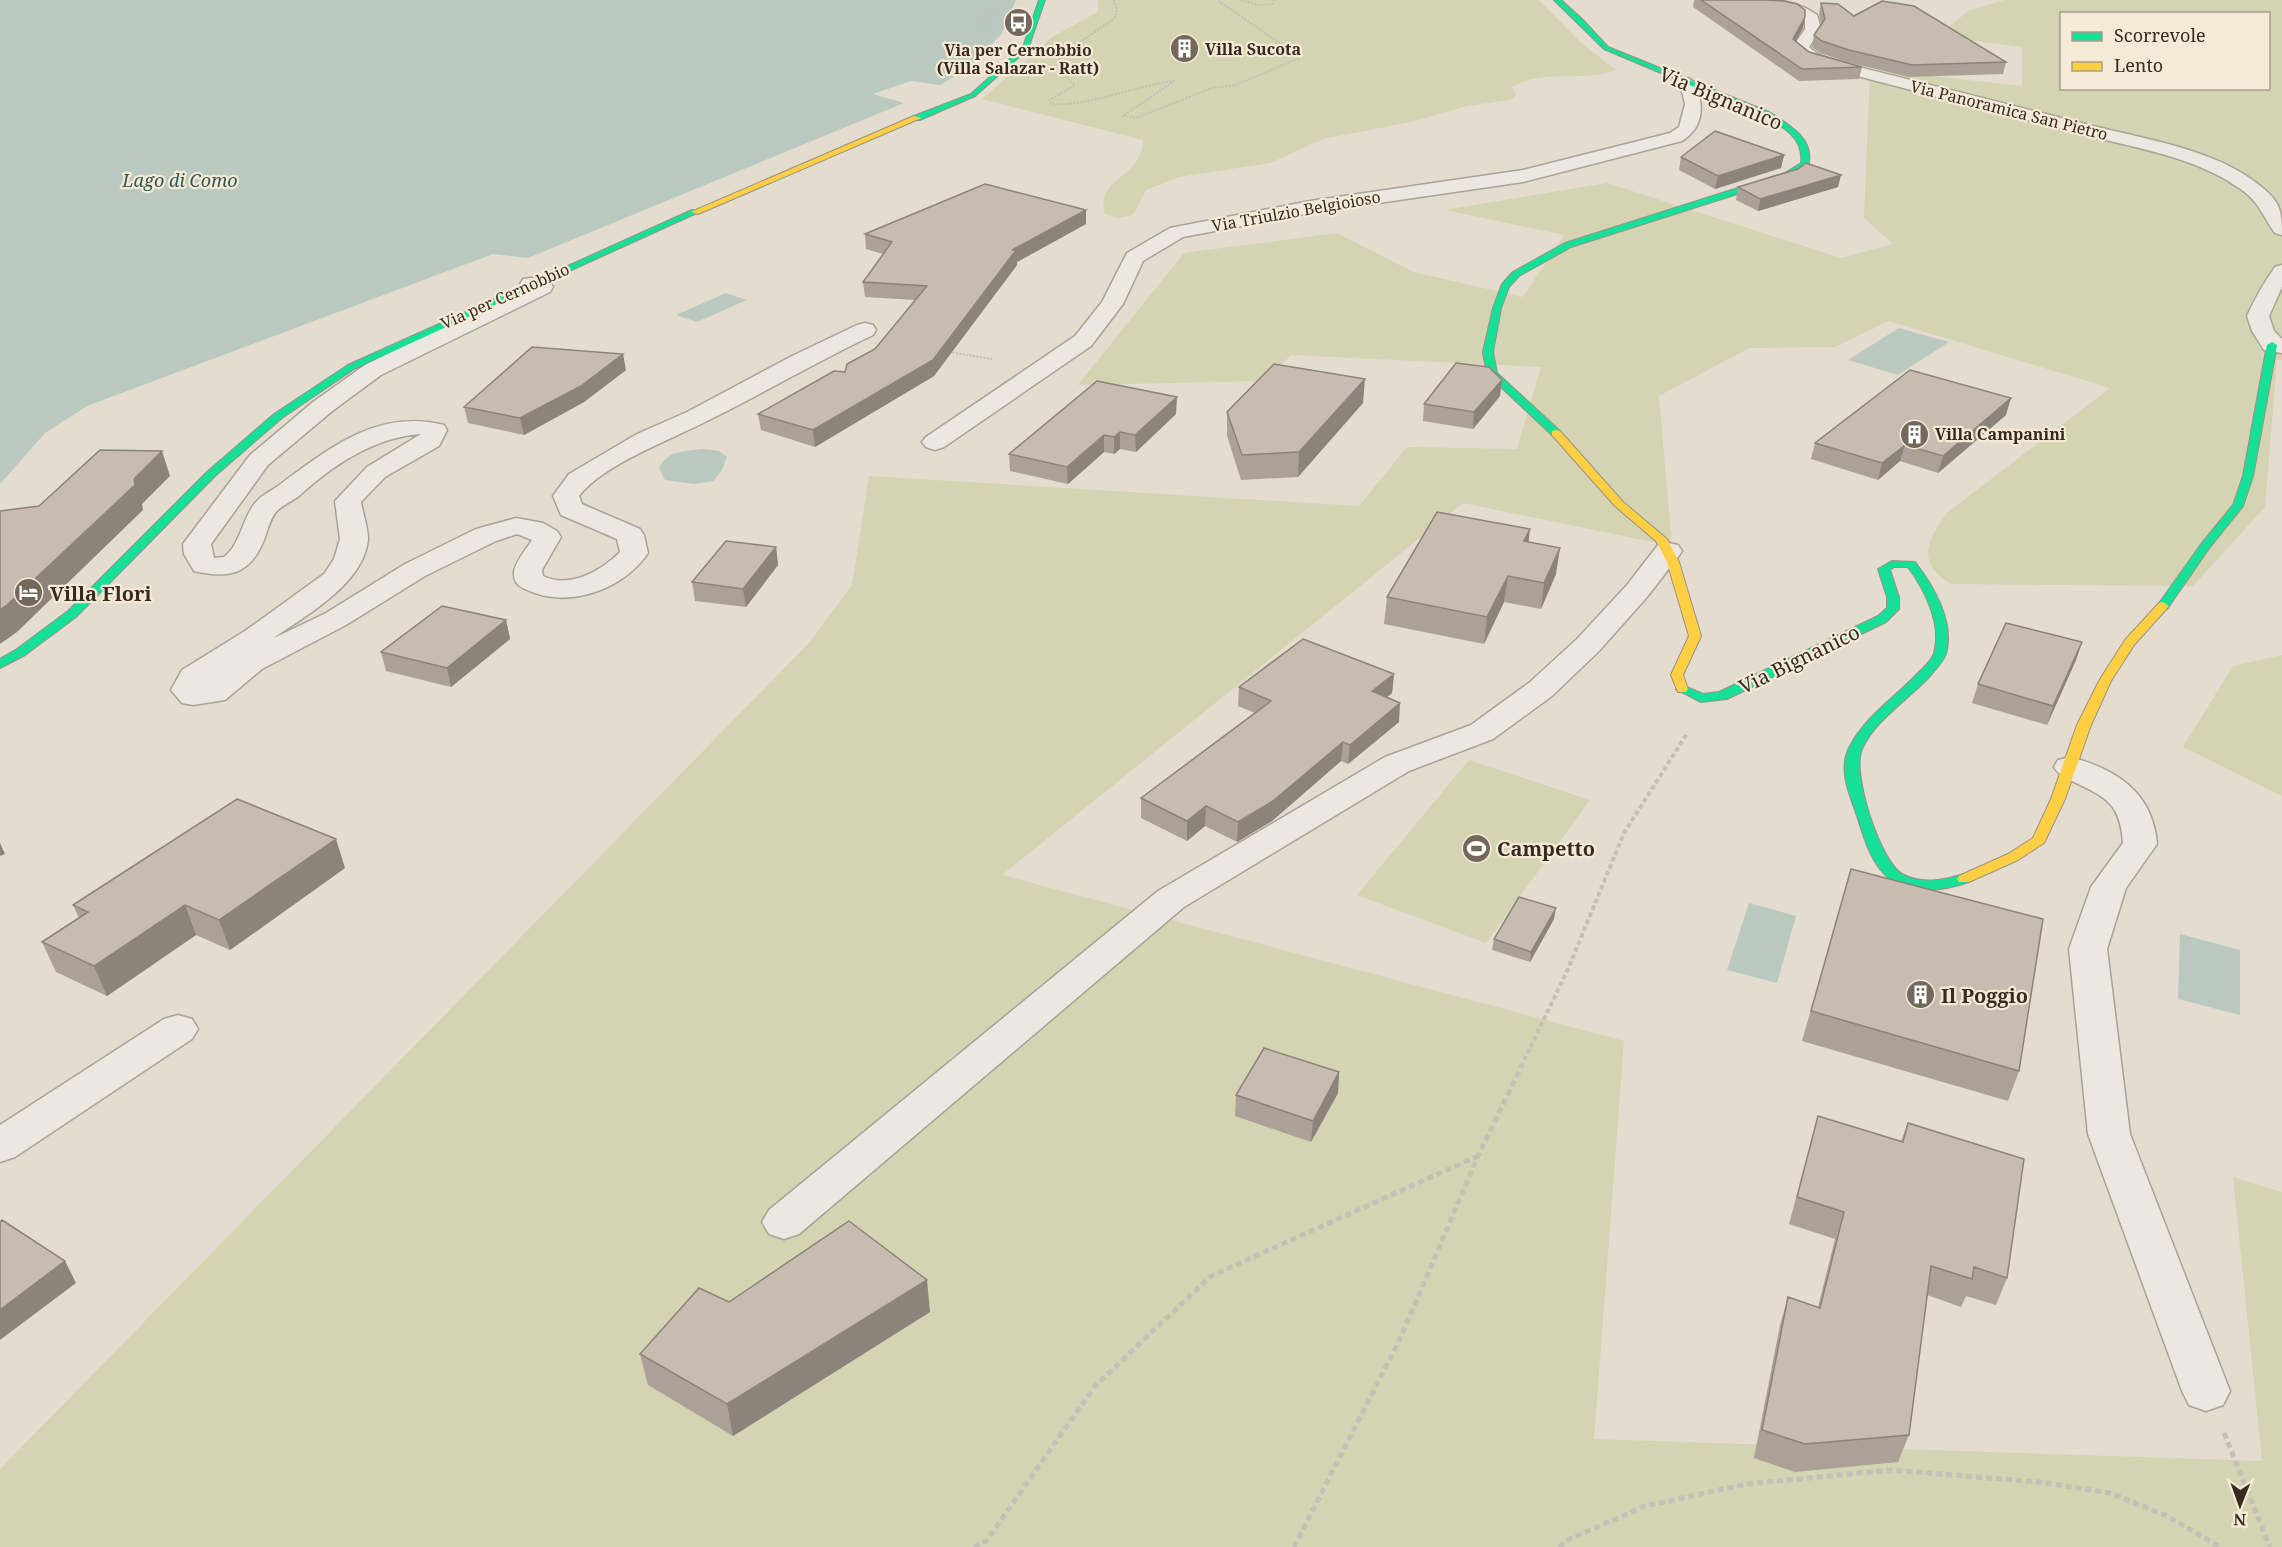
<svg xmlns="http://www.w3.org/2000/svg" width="2282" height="1547" font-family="'Noto Serif',serif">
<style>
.green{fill:#d4d3b2;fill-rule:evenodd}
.water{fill:#bac9bf}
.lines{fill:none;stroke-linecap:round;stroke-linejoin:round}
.street-casing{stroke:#aaa298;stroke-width:3}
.fast-casing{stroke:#999188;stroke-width:2}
.slow-casing{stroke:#999188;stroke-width:2}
.path-far2{stroke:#c5bfb7;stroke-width:2;stroke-dasharray:2 1.5;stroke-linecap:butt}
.path-far1{stroke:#c5bfb7;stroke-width:4;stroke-dasharray:4.5 3;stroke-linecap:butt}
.path{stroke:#c5bfb7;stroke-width:5;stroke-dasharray:6 4;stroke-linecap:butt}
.street{fill:#ece8e1;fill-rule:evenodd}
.fast{fill:#16e098;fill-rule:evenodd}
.slow{fill:#ffcf43;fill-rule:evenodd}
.wall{fill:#aca197}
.shaded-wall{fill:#8c837b}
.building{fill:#c8bbb0;stroke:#8c837b;stroke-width:1.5}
.labels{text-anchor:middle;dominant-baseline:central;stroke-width:4.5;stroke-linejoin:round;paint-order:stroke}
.far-poi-label{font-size:16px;font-weight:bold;fill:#382a20;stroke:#f4ead6;text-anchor:start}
.far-street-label{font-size:16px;fill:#382a20;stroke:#f4ead6}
.far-water-label{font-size:18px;font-style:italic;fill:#305753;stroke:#f4ead6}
.street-label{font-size:20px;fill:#382a20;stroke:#f4ead6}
.poi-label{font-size:20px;font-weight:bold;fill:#382a20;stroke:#f4ead6;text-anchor:start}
</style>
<rect width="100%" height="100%" fill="#e4dccf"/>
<path class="green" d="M1098 0H1539L1580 42 1616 70C1583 83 1544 68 1512 87L1516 95 1510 100 1467 106 1411 122 1323 139 1270 163 1179 177 1146 190 1133 215 1117 218 1105 214C1096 182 1131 178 1140 155 1142 151 1143 145 1143 140L982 99 1052 37 1098 12Z
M2004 0H2282V360H2277L2265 507 2193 586 1951 584C1915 563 1927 539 1948 512L2110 388 1889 321 1835 347 1749 348 1659 396 1672 546 1463 503 1002 875 1624 1041 1594 1439 2262 1461 2233 1177 2282 1192V1547H0V1469L809 643 852 585 869 476 1359 506 1407 447 1517 449 1541 367 1292 355 1260 381 1078 385 1184 253 1337 233 1413 272 1523 297 1564 235 1445 210 1607 183 1841 258 1893 244 1864 218 1870 69 2022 86V47L1938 36 1968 11ZM2062 14H2268V88H2062Z
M2282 655V796L2183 747 2233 666Z
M1469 760 1590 800 1486 943 1357 895Z"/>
<path class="water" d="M0 0H1016L1001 35 968 68 940 85 911 81 873 94 904 103 528 258 493 254 87 406 45 433 0 484Z
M726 293 747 300 697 322 676 315Z
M1899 328 1949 342 1898 375 1848 360Z
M702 449 719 451 727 457 722 470 713 481 694 484 665 480 659 468C667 451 685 451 702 449Z
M1749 903 1796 916 1777 983 1727 970Z
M2180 934 2240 950V1015L2178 999Z"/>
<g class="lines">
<defs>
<path id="street" d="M1754 0C1777 0 1798 1 1817 15L1821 29 1809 47 1819 55 1846 64C1928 84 2011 105 2093 126 2145 139 2217 150 2259 185 2280 201 2282 210 2282 235L2275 233C2262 215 2259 201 2239 188 2195 157 2136 148 2085 135 2002 113 1918 92 1834 70L1807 61 1792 48 1805 29V20L1796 13 1756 3Z
M1688 78 1696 83C1703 106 1705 126 1682 141L1523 182 1310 213 1183 237 1143 261 1123 304 1091 346 944 447 935 450 926 447 922 442 926 437 1075 336 1102 302 1127 253 1170 228 1310 201 1523 170 1670 133 1679 127 1685 104 1680 83Z
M2282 265V287L2269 316 2274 331 2282 339V353L2264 350 2252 331 2247 316C2255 298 2264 283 2275 267Z
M531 278 550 282 553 287 550 292 381 375 331 412 268 465 211 544 214 558 224 557C241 544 242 518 256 502 262 495 271 491 278 486 328 449 378 408 444 425L447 430 439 446 385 477 361 502C363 514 368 528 368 539 364 584 306 615 274 638L326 613 405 564 476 529 516 518 543 523 557 531 561 537 542 570 543 576C570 589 601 571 620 552L617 539 561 515 553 496 569 474 637 434 687 412 792 356 857 325 865 323 873 325 876 330 873 335C816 362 762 394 705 422 670 440 602 465 579 496L582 504 640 529 644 535 648 553C623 590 567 610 525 589 518 586 513 581 514 572 515 562 527 548 532 540L517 534 496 541 425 576 346 625 262 669 225 700 193 705 182 703 171 690 182 670 245 631 324 574 334 559 340 539 335 501 367 467 421 434C375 437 333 465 300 495 293 501 284 504 277 511 270 518 268 530 264 540 250 575 228 579 194 571L184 554 183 544 250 455 313 402 365 365 523 288 520 284 523 279Z
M1668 543 1678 545 1682 551 1678 557 1647 597 1599 651 1552 696 1493 739 1409 771 1184 907 799 1234 784 1239 769 1234 762 1222 769 1210 1158 891 1385 757 1471 725 1530 682 1577 639 1627 585 1658 545Z
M2070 757C2117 769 2153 793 2157 844L2126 888 2107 949 2130 1134 2230 1391 2223 1405 2206 1411 2189 1405 2182 1391 2088 1134 2069 949 2091 887 2123 843C2120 803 2107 798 2072 781 2064 777 2059 775 2054 767L2058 760Z
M178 1015 192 1019 198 1029 192 1039 15 1157 0 1162V1125L164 1019Z"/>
<path id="fast" d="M1039 0H1045L1028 49 975 96 920 120H914V116L971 94 1023 47Z
M1554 0H1561L1582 19 1608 47 1769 112C1788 124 1816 139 1808 166L1791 177 1571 247 1519 276 1509 287 1501 308 1493 352 1497 373 1560 431V435H1552L1487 374 1483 352 1493 308 1502 284 1513 272 1565 243 1785 173 1801 163C1804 138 1783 126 1763 116L1604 49Z
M692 210 699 212 354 369 282 418 215 476 76 617 25 655 0 668V659L17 649 68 611 207 472 274 414 348 365Z
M2272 342 2277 345 2253 476 2243 506 2210 547 2167 609H2159L2157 606 2202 543 2233 505 2243 476 2267 345Z
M1892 561 1915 562C1933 585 1955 622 1946 654 1943 662 1936 669 1930 676 1909 699 1875 720 1862 749 1851 772 1880 861 1902 874 1922 885 1944 880 1964 874L1971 879 1969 882C1941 892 1900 896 1880 869 1867 852 1862 830 1855 810 1848 791 1839 768 1849 748 1864 717 1897 696 1920 671 1925 666 1932 660 1934 653 1942 624 1925 590 1908 567H1894L1890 570 1899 597V609L1886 622 1727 699 1701 702 1676 689 1682 685 1703 694 1719 692 1878 616 1887 608V597L1878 569Z"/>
<path id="slow" d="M914 116 921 118 698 214 691 212Z
M1556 430 1560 431 1623 502 1667 539 1679 562 1701 636 1683 675 1688 689 1686 692H1678L1671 675 1689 636 1667 562 1656 541 1615 506 1552 435V431Z
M2163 602 2169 606 2134 645 2111 681 2091 725 2065 799 2044 843 2018 860 1969 882H1959L1957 879 1959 876 2008 854 2033 838 2051 799 2077 725 2099 681 2125 640 2159 603Z"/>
</defs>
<use href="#street" class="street-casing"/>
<use href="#fast" class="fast-casing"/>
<use href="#slow" class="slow-casing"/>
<path class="path-far2" d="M1114 0 1117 11 1114 19 1061 55 1058 60 1060 72 1075 85 1049 100 1052 104C1092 106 1134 86 1174 81L1123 116 1136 118 1212 88 1235 85 1298 59 1294 53 1217 0
M1241 0 1257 5 1273 4 1274 0
M994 33 983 31 979 26 998 7
M949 352 992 359"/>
<path class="path-far1" d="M1521 1067 1568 969 1624 833 1688 732"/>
<path class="path" d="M2224 1433 2270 1547
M974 1547 987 1540 1095 1386 1211 1276 1478 1156
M1294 1547 1400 1339 1478 1156 1522 1065
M1559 1547 1568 1540 1645 1506 1747 1484 1891 1470 2039 1482 2110 1493 2167 1516 2220 1547"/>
<use href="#street" class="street"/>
<use href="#fast" class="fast"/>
<use href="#slow" class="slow"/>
</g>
<path class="wall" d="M1694 0H1764L1805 17 1803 28 1796 41 1809 52 1862 67 1859 79 1799 81 1693 7Z
M1821 3 1854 16 2006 62 2003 74 1909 77 1847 62 1820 53 1812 47 1814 35 1821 24 1819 14Z
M1784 155 1781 168 1715 189 1679 170 1681 157Z
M1738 187H1838L1758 211 1736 200Z
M1086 210V224L1017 262V265L934 376 815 447 761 430 758 414 845 372 875 349 915 300 865 297 863 282 883 254 866 249 865 234Z
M626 370 584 402 524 435 468 423 464 407Z
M1500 396 1473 429 1423 421 1424 404Z
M1363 403 1298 477 1241 480 1227 436V412Z
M1176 414 1136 452 1120 449 1114 454 1104 452 1068 484 1010 471 1009 454Z
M2006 415 1938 473 1900 461 1878 480 1811 459 1815 443Z
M1528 542 1556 574 1541 609 1504 602 1484 644 1384 624 1387 597Z
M776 547 778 565 746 607 695 601 692 582Z
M506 620 510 639 451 687 386 671 381 652Z
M2082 642 2076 660 2047 725 1972 703 1978 684Z
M1394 674 1392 693 1387 697 1399 722 1348 764 1341 761 1272 821 1237 842 1205 826 1187 841 1141 818V798L1255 713 1238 706 1239 687Z
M345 868 230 950 196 935 107 996 56 972 42 942 79 918 73 905Z
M1851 869 2019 1071 2008 1101 1802 1041Z
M1554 919 1530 962 1492 950 1494 939Z
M1339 1072 1338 1093 1311 1142 1235 1116 1236 1095Z
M1818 1116 1901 1141 1908 1123 2007 1278 1996 1305 1966 1296 1961 1307 1927 1295 1909 1435 1898 1462 1795 1472 1754 1458 1780 1325 1788 1297 1818 1307 1835 1239 1789 1224Z
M729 1302 930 1312 733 1436 648 1385 640 1354Z"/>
<path class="shaded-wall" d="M1805 17 1803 28 1791 50 1793 39Z
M1784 155 1781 168 1715 189 1718 176Z
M1841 175 1838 187 1758 211 1760 199Z
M1086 210V224L1017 262V265L934 376 815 447 813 430 1012 250Z
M623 354 626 370 584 402 524 435 520 418Z
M1365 379 1363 403 1298 477 1299 452Z
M1502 380 1500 396 1473 429 1474 412Z
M1177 397 1176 414 1136 452 1135 435Z
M2011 398 2006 415 1938 473 1943 456Z
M1120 432V449L1114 454V437Z
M1104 435V452L1068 484 1067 467Z
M1905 445 1900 461 1878 480 1882 463Z
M162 451 170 476 142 504 143 510 17 632 0 644V610Z
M1530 529 1527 555 1524 541Z
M776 547 778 565 746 607 743 589Z
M1560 548 1556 574 1541 609 1544 583Z
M1508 576 1504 602 1484 644 1487 617Z
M506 620 510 639 451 687 447 668Z
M2082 642 2076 660 2047 725 2053 706Z
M1394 674 1392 693 1371 710 1372 691Z
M1400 703 1399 722 1348 764 1350 745Z
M1343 742 1341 761 1272 821 1237 842 1238 822Z
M1206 806 1205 826 1187 841V821Z
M336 839 345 868 230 950 219 920Z
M0 843 5 854 0 856Z
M185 905 196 935 107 996 94 966Z
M1556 908 1554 919 1530 962 1531 952Z
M1339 1072 1338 1093 1311 1142 1313 1121Z
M65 1261 76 1283 0 1340V1310Z
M927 1280 930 1312 733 1436 727 1404Z"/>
<path class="building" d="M1701 0H1764L1784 1 1797 4 1805 10V17L1793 39 1809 52 1862 67 1802 69Z
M1882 1 1914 6 2006 62 1912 65 1849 50 1822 41 1814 35 1825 19 1821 3 1838 4 1854 16Z
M1715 131 1784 155 1718 176 1681 157Z
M1806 163 1841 175 1760 199 1738 187 1798 169Z
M985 184 1086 210 1012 250H1016L933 360 813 430 758 414 834 371 845 372 847 364 875 349 927 286 863 282 892 242 865 234Z
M532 347 623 354 581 386 520 418 464 407Z
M1456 363 1489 367 1502 380 1474 412 1424 404Z
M1274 364 1365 379 1299 452 1242 455 1227 412Z
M1910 370 2011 398 1943 456 1905 445 1882 463 1815 443Z
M1097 381 1177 397 1135 435 1120 432 1114 437 1104 435 1067 467 1009 454Z
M100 450 162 451 134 479 135 485 7 605 0 610V511L39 506Z
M1437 512 1530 529 1524 541 1560 548 1544 583 1508 576 1487 617 1387 597Z
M726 541 776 547 743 589 692 582Z
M442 606 506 620 447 668 381 652Z
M2006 623 2082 642 2053 706 1978 684Z
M1303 639 1394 674 1372 691 1400 703 1350 745 1343 742 1273 801 1238 822 1206 806 1187 821 1141 798 1271 701 1239 687Z
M237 799 336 839 219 920 185 905 94 966 42 942 88 912 73 905Z
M1851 869 2043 919 2019 1071 1811 1011Z
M1519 897 1556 908 1531 952 1494 939Z
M1264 1048 1339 1072 1313 1121 1236 1095Z
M1818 1116 1903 1142 1908 1123 2024 1159 2007 1278 1974 1267 1972 1279 1931 1266 1909 1435 1805 1444 1762 1430 1788 1297 1820 1308 1844 1212 1797 1197Z
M2 1220 65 1261 0 1310V1222Z
M849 1221 927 1280 727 1404 640 1354 699 1288 729 1302Z"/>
<defs>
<symbol id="bus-disc" viewBox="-11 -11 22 22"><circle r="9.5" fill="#74685d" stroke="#f4ead6"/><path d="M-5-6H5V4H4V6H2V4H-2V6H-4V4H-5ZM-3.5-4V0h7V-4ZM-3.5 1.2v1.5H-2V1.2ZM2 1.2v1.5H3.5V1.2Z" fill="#fff"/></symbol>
<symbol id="building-disc" viewBox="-11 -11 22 22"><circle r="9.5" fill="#74685d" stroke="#f4ead6"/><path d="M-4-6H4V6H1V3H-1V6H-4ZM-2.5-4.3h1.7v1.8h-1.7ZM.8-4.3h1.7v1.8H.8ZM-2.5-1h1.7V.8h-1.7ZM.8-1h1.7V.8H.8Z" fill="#fff"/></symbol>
<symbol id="hotel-disc" viewBox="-11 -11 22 22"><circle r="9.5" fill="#74685d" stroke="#f4ead6"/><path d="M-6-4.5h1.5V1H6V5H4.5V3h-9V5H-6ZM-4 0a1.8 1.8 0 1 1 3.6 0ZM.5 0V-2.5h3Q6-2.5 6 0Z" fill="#fff"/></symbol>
<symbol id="stadium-disc" viewBox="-11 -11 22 22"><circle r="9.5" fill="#74685d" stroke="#f4ead6"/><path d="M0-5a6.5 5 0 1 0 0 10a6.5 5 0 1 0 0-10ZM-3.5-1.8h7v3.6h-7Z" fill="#fff"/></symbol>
</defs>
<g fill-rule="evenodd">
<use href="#bus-disc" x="1002" y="6" width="33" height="33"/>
<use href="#building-disc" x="1168" y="32" width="33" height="33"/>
<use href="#building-disc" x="1898" y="418" width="33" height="33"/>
<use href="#hotel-disc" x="12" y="576" width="33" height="33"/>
<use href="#stadium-disc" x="1460" y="832" width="33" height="33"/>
<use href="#building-disc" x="1904" y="978" width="33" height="33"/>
</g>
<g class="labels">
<g class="far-poi-label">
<text x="1205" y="49">Villa Sucota</text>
<text x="1018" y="50" text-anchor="middle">Via per Cernobbio<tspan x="1018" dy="18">(Villa Salazar - Ratt)</tspan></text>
<text x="1935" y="434">Villa Campanini</text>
</g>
<g class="far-street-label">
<text transform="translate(2009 110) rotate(14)">Via Panoramica San Pietro</text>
<text transform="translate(1296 211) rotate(-10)">Via Triulzio Belgioioso</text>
<text transform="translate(505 296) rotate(-24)">Via per Cernobbio</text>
</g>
<g class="far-water-label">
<text x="180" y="180">Lago di Como</text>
</g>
<g class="street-label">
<text transform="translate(1721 98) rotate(23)">Via Bignanico</text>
<text transform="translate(1799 659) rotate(-26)">Via Bignanico</text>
</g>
<g class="poi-label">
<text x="50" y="593">Villa Flori</text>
<text x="1497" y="848">Campetto</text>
<text x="1941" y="995">Il Poggio</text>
</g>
</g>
<rect x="2060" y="12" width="210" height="78" fill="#f4ead6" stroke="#a99d8d" stroke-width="1.5"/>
<rect x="2072" y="32" width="30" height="9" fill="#16e098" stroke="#a99d8d" stroke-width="1.5"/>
<text x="2114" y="42" font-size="18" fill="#382a20">Scorrevole</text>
<rect x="2072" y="62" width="30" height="9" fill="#ffcf43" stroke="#a99d8d" stroke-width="1.5"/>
<text x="2114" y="72" font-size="18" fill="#382a20">Lento</text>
<g transform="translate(2240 1505) rotate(181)" stroke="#f4ead6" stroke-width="4.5" paint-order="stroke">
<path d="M0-4.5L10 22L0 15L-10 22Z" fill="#382a20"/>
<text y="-9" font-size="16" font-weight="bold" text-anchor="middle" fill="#382a20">N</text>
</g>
</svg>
